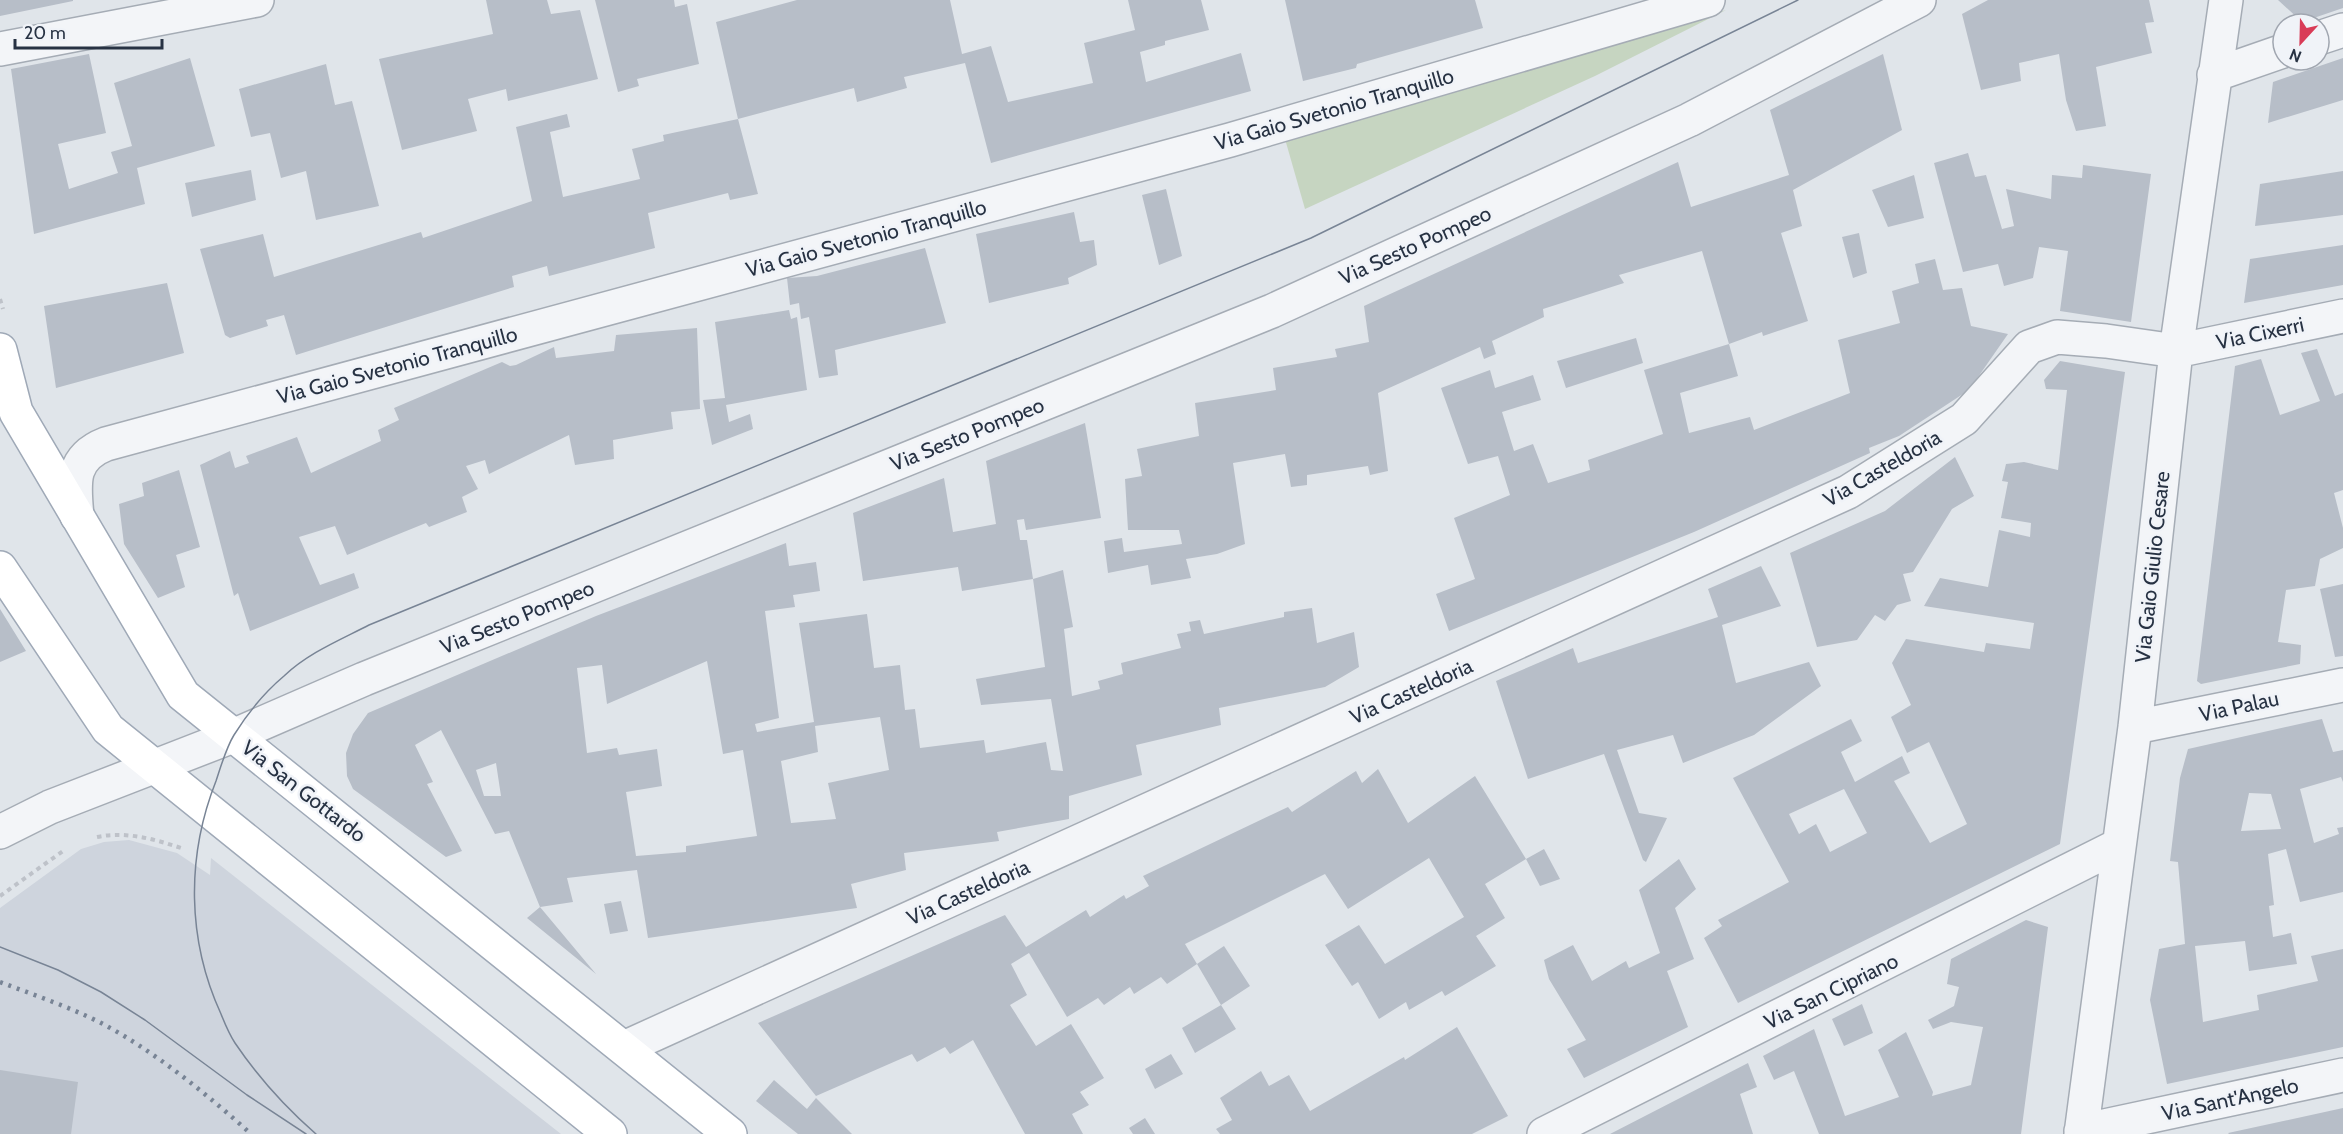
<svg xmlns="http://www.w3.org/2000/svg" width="2343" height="1134" font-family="Cabin,sans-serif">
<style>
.built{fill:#ced4dd}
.green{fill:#c6d5c1}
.building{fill:#b7bec8;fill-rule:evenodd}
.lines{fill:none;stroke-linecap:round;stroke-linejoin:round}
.minor-casing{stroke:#a5acb5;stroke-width:36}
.major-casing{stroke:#9fa9b7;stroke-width:36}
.path{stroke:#bec2c9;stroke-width:4;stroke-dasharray:4.5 4.5;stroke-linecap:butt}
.minor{stroke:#f3f5f8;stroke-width:33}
.major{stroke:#fff;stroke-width:33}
.tram{stroke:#788495;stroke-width:1.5}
.rail{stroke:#788495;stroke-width:4.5;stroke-dasharray:3 6;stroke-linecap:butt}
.labels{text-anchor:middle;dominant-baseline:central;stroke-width:5;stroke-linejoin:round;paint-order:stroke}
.street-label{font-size:21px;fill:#273243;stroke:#f0f3f8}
</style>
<rect width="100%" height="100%" fill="#e0e5ea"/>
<path class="built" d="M129 840 177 853 210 875 211 858 561 1134H0V908L81 849 104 842Z"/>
<path class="green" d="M1726 10 1595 76 1305 209 1285 139Z"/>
<path class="building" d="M0 0H73V1L0 16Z
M486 0H547L551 14 580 10 598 79 508 101 506 89 468 99 477 131 402 150 379 59 493 34Z
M595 0H674L675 7 687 4 699 64 637 79 639 86 618 92Z
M797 0H950L962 54 991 46 1008 102 1093 83 1084 43 1135 30 1128 0H1201L1209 30 1165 41V45L1140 52 1146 82 1241 53 1251 91 991 163 965 63 904 77 907 88 857 102 854 88 738 119 716 22Z
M1285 0H1475L1483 28 1357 64 1356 68 1303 81Z
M1988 0H2149L2154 22 2145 23 2152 53 2096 67 2106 126 2076 131 2066 100 2059 54 2019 63 2021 81 1981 90 1962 14Z
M2278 0H2343V8L2302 22Z
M89 54 106 133 58 144 69 189 118 173 111 152 132 146 114 83 190 58 215 146 137 168 145 204 34 234 11 69Z
M1883 54 1902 130 1793 190 1802 226 1781 233 1808 321 1763 336 1762 332 1729 344 1738 376 1680 393 1689 433 1750 417 1754 430 1850 393 1838 340 1900 323 1892 291 1919 283 1915 264 1935 259 1943 290 1962 288 1971 326 2008 334 1969 390 1899 436 1869 448 1870 453 1694 532 1449 631 1436 594 1475 579 1454 518 1510 495 1498 456 1468 464 1441 388 1490 370 1495 388 1533 375 1541 400 1502 412 1514 451 1533 444 1548 483 1590 470 1588 460 1663 434 1644 370 1729 344 1702 251 1619 275 1624 283 1543 309 1544 317 1492 341 1496 354 1484 359 1480 347 1378 393 1388 471 1370 475 1368 466 1307 475V485L1291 487 1285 454 1233 463 1245 544 1217 554 1186 559 1191 578 1151 585 1148 565 1108 573 1104 541 1122 538 1124 552 1182 544 1179 530H1128L1125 479 1142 476 1137 449 1199 436 1195 403 1276 390 1273 368 1337 357 1335 349 1369 342 1364 306 1678 162 1691 207 1789 175 1770 110Z
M2343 58V100L2268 123 2273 82Z
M326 64 335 105 352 101 379 206 316 220 306 171 281 178 270 133 251 137 239 89Z
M567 114 570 127 550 132 563 197 640 179 632 149 664 141 663 135 738 119 758 194 730 200 728 193 648 213 655 248 549 276 547 266 512 276 514 287 296 355 284 315 266 320 268 326 230 338 225 335 200 249 263 234 274 277 421 232 423 238 532 201 516 127Z
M1968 153 1975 177 1986 175 2002 229 2014 226 2006 189 2051 199 2052 175 2082 178 2083 165 2151 174 2131 322 2060 311 2068 251 2039 247 2033 278 2004 286 1998 264 1963 272 1934 163Z
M251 170 256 200 192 217 185 183Z
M2343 171V215L2255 226 2260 184Z
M1914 175 1924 218 1888 227 1872 190Z
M1166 189 1182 256 1159 265 1142 195Z
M1074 212 1080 242 1094 240 1097 265 1068 278 1069 284 989 303 976 234Z
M1859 233 1867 273 1853 278 1842 237Z
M2343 245V285L2244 303 2250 259Z
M925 248 946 323 835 350 838 375 819 378 809 317 801 319 799 303 790 305 787 278 817 276Z
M167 283 184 353 56 388 44 306Z
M789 310 791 319 797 317 807 390 726 405 729 422 750 414 753 429 712 445 703 400 725 398 715 322Z
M697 328 700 409 671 412 673 429 613 440 614 459 575 465 569 435 489 474 485 460 466 466 478 489 462 497 467 512 429 527 426 523 347 555 335 526 299 537 320 585 354 573 359 588 250 631 238 593 234 596 200 465 230 451 235 468 249 463 246 456 297 437 311 473 381 441 378 430 399 420 394 408 502 362 510 366 516 365 554 347 556 358 614 351 616 335Z
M1636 338 1643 363 1566 388 1557 361Z
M2317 349 2335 396 2343 393V490L2334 493 2343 528V548L2320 559 2315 586 2286 590 2278 642 2301 645 2300 664 2201 684 2197 681 2235 366 2261 359 2280 415 2320 401 2301 353Z
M2060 361 2125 372 2060 844 1738 1003 1704 938 1722 926 1718 920 1789 882 1733 778 1851 719 1862 741 1841 752 1855 782 1902 756 1910 773 1894 781 1930 843 1967 824 1929 742 1907 753 1891 717 1911 705 1892 663 1906 639 1984 652 1986 643 2030 649 2034 623 1924 606 1940 578 1988 587 1999 530 2030 537 2031 523 2001 518 2008 482 2002 481 2006 464 2024 462 2058 470 2067 390 2046 389 2044 380ZM1844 789 1867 833 1830 852 1816 824 1799 834 1789 814Z
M1085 423 1101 518 1026 530 1024 519 1017 520 1020 540H1027L1033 579 962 591 958 567 863 581 853 513 944 478 953 532 996 524 986 461Z
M1955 457 1974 496 1952 509 1913 572 1903 574 1911 601 1897 605 1885 621 1875 615 1857 640 1817 647 1790 553 1885 511Z
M179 470 200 547 176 555 185 587 158 598 124 544 119 504 144 496 142 483Z
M786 543 789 566 816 562 820 591 793 595 795 607 765 611 779 718 755 724 757 732 814 722 799 623 867 614 874 668 900 665 905 710 915 709 920 748 984 740 986 753 1046 742 1051 770 1063 771 1051 699 981 705 976 679 1045 667 1033 579 1063 570 1073 627 1064 629 1072 696 1100 689 1098 681 1123 674 1121 663 1181 648 1177 634 1191 631 1189 622 1200 620 1204 634 1284 617V612L1312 608 1317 643 1354 632 1359 667 1325 687 1219 708 1221 725 1136 745 1142 775 1069 796V819L997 832 999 841 904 853 906 870 851 884 857 908 648 938 637 870 567 878 573 902 540 907 596 974 527 918 540 907 509 831 495 834 441 730 415 745 433 782 427 784 462 851 446 857 353 789 347 776 346 753 353 734 368 713 596 616ZM707 661 723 754 743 750 757 836 686 846V852L636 856 626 792 662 786 657 749 619 755 617 748 587 753 577 668 602 665 607 704ZM880 717 889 770 828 783 836 819 791 823 781 761 818 752 815 726ZM496 763 501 796H484L476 770Z
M1761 566 1781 606 1722 625 1736 683 1809 662 1821 686 1754 735 1683 763 1673 735 1617 750 1639 813 1667 818 1646 862 1643 860 1604 754 1528 779 1496 681 1573 648 1578 663 1718 617 1708 589Z
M2343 584V656L2335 657 2320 589Z
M0 609 26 651 0 662Z
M2322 719 2333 752 2343 750V782L2341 777 2300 789 2314 843 2339 834 2337 828 2343 827V892L2300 902 2286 849 2268 854 2274 905 2269 906 2273 937 2291 933 2297 964 2249 971 2245 941 2195 946 2203 1022 2259 1010 2257 995 2318 981 2311 956 2343 949V1047L2167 1084 2150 1000 2159 949 2185 944 2178 862 2170 861 2180 778 2188 749ZM2249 793 2271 794 2281 829 2241 831Z
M1378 769 1408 823 1475 776 1526 859 1485 884 1505 918 1476 936 1496 966 1445 996 1442 991 1409 1010 1406 1002 1379 1019 1358 982 1352 986 1325 945 1359 925 1385 964 1464 917 1429 858 1348 909 1325 874 1185 944 1197 964 1167 984 1161 977 1134 994 1130 987 1104 1005 1098 998 1067 1017 1029 953 1011 964 1027 995 1010 1005 1036 1046 1071 1024 1104 1078 1080 1092 1089 1105 1072 1114 1083 1134H1025L973 1040 950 1054 945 1047 917 1062 912 1054 816 1096 758 1023 1005 915 1026 947 1086 910 1090 917 1124 895 1126 899 1149 886 1143 876 1288 807 1292 812 1356 771 1362 783Z
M1544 849 1560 879 1540 886 1526 859Z
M1679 859 1696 889 1675 908 1694 959 1667 971 1688 1027 1584 1078 1567 1049 1586 1040 1549 979 1544 960 1573 945 1592 981 1626 961 1629 968 1660 953 1639 890Z
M621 901 628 931 610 934 604 904Z
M2026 920 2048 927 2021 1134H1819L1794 1071 1774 1080 1763 1056 1814 1029 1845 1116 1899 1097 1878 1050 1906 1032 1933 1092 1932 1096 1971 1085 1983 1027 1951 1022 1933 1029 1928 1020 1954 1006 1959 987 1947 984 1951 959Z
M1224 946 1250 986 1221 1005 1197 964Z
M1862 1004 1873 1033 1844 1046 1832 1019Z
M1221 1005 1236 1029 1195 1053 1182 1028Z
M1457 1027 1508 1116 1472 1134H1220L1216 1129 1232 1120 1220 1098 1261 1071 1269 1086 1289 1075 1310 1111 1404 1057 1405 1060Z
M1171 1054 1183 1074 1155 1089 1145 1069Z
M1748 1063 1757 1087 1740 1094 1753 1134H1610Z
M0 1070 78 1082 71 1134H0Z
M774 1080 807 1109 816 1098 852 1134H798L756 1101Z
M2343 1108V1134H2229L2228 1133Z
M1145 1118 1155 1134H1133L1129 1128Z"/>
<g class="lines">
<defs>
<path id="minor" d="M2319 38 2343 30
M0 49 257 0
M2214 75 2283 51
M77 516C74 484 70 458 106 444L1230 140 1708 0
M2135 727 2343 685
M0 832 50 807 233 736 364 679 1272 311 1689 120 1919 0
M624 1048 1848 492 1964 419 2029 347 2057 337 2106 341 2176 351 2343 316
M2081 1131 2343 1075
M1544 1134 2117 846
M2081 1134 2135 727 2176 351 2226 0"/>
<path id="major" d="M0 350 16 412 183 695 730 1134
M0 568 108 729 610 1134"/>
</defs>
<use href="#minor" class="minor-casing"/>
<use href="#major" class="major-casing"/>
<path class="path" d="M0 299 3 309
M97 837C126 831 154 839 181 848
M0 896 63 851"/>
<use href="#minor" class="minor"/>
<use href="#major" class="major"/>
<path class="tram" d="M0 947 58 970 101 992 145 1020 247 1095 306 1134
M316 1134C285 1107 258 1077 235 1043 229 1034 225 1024 221 1014 187 940 186 857 216 781 221 766 226 748 234 735 247 714 265 692 284 676 308 653 340 640 369 625L1311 238 1798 0"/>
<path class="rail" d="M0 982C34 995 70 1007 103 1024 154 1051 208 1095 251 1134"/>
</g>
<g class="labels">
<g class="street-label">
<text transform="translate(1334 109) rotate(-16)">Via Gaio Svetonio Tranquillo</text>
<text transform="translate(866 238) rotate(-15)">Via Gaio Svetonio Tranquillo</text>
<text transform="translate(1415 245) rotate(-24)">Via Sesto Pompeo</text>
<text transform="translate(2260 333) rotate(-12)">Via Cixerri</text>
<text transform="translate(397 365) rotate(-15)">Via Gaio Svetonio Tranquillo</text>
<text transform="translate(967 434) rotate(-22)">Via Sesto Pompeo</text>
<text transform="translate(1882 468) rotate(-30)">Via Casteldoria</text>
<text transform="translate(2152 567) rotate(-84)">Via Gaio Giulio Cesare</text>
<text transform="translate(517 617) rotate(-22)">Via Sesto Pompeo</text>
<text transform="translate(1411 691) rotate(-24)">Via Casteldoria</text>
<text transform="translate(2239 706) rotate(-12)">Via Palau</text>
<text transform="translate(304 791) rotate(38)">Via San Gottardo</text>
<text transform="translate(968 892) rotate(-24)">Via Casteldoria</text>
<text transform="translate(1831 991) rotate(-26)">Via San Cipriano</text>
<text transform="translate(2230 1099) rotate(-12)">Via Sant'Angelo</text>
</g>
</g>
<g transform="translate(2301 42) rotate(202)"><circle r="28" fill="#f0f3f8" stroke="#a0a6b0" stroke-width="1.5"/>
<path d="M0-4.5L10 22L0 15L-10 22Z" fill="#d93b57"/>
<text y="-9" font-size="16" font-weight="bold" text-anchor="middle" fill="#273243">N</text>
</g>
<path d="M15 39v9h147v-9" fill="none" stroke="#273243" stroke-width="3"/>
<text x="24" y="39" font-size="18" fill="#273243" stroke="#f0f3f8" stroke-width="4.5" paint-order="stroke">20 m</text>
</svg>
